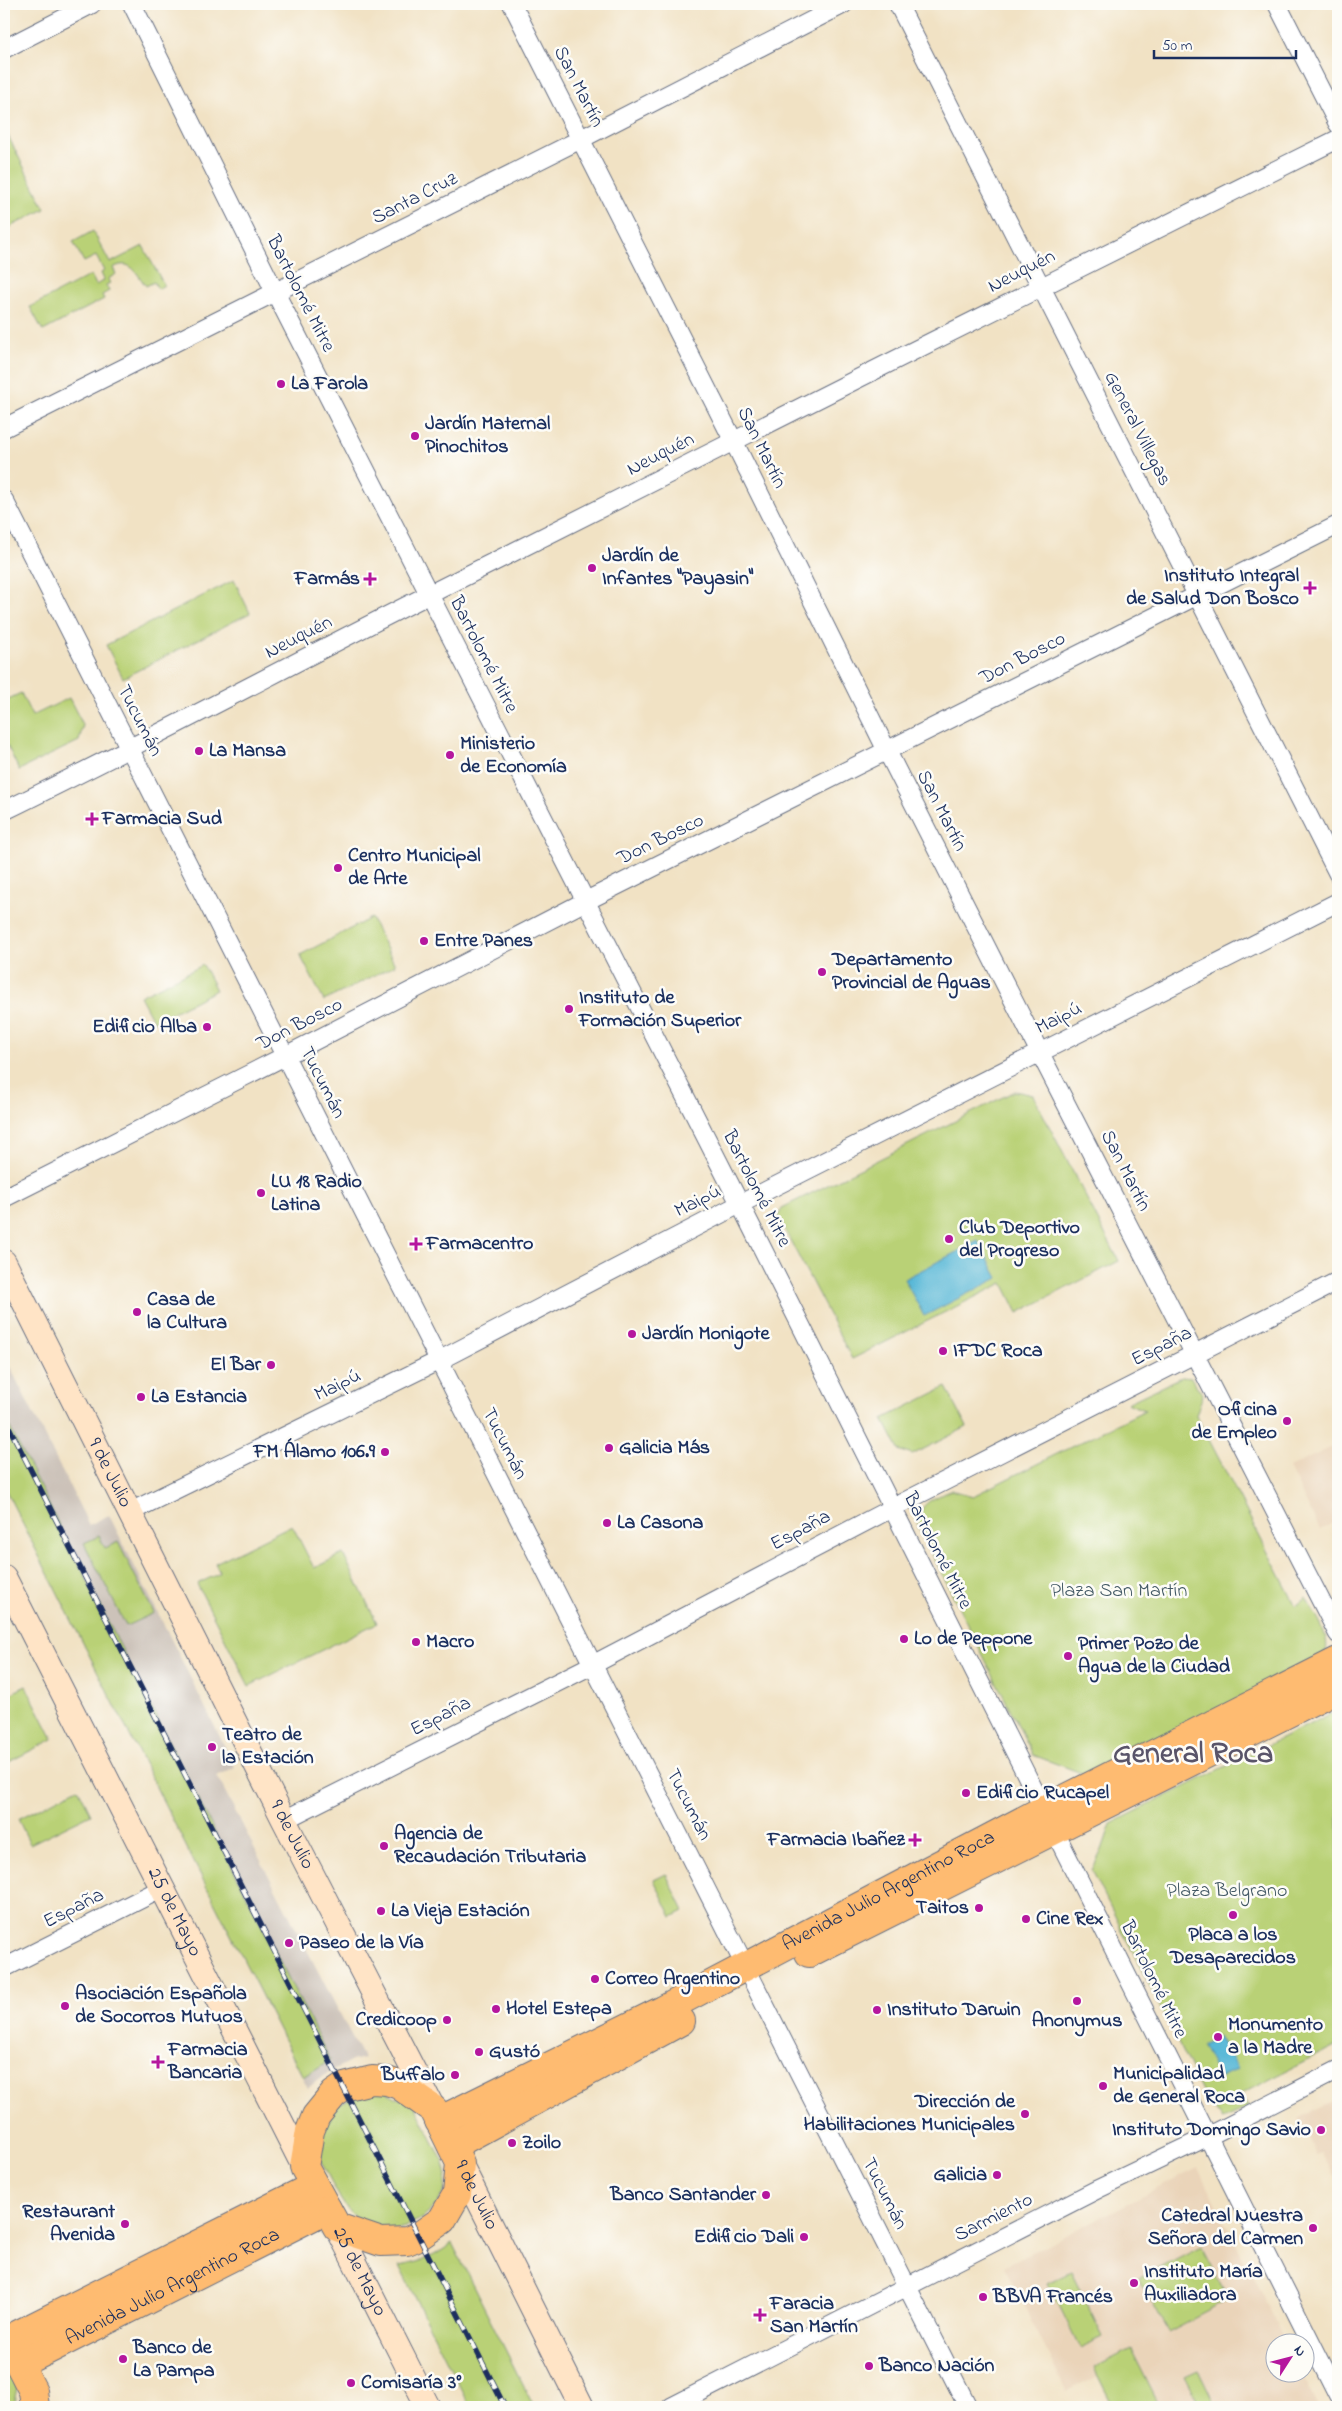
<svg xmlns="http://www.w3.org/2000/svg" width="1342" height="2411" font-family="'Indie Flower',sans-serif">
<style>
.built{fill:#ead4b9}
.industrial{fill:#ccc2b9}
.green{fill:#b9d176;stroke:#6a806a}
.water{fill:#59b8d7;stroke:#3a749a}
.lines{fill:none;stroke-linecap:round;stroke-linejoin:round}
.minor-casing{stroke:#666e82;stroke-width:20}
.secondary-casing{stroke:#666e82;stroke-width:26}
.primary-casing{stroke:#666e82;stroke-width:30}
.minor{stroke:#fff;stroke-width:18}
.secondary{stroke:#ffe4c6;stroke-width:24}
.primary{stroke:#febb71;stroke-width:28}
.rail-casing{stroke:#1b2f5e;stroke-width:5.5}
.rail{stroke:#fdfcf7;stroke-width:4;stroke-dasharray:11;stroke-linecap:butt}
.poi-dot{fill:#b5179e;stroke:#fdfcf7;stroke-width:2}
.labels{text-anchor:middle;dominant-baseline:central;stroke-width:5;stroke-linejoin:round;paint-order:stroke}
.street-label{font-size:20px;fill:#1b2f5e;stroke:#fdfcf7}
.poi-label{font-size:20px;font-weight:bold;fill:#1b2f5e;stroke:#fdfcf7;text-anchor:start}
.park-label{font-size:20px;fill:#425864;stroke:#fdfcf7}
.town-label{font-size:30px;font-weight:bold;fill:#595469;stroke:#fdfcf7}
</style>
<rect width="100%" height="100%" fill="#fdfcf7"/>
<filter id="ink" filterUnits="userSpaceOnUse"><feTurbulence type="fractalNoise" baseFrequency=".02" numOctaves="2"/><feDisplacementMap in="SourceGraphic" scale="10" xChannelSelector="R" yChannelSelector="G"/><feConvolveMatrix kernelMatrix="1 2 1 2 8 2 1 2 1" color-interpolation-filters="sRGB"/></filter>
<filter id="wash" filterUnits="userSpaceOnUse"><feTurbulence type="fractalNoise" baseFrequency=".0096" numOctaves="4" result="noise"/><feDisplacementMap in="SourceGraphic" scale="20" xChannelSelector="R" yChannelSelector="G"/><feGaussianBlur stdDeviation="1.12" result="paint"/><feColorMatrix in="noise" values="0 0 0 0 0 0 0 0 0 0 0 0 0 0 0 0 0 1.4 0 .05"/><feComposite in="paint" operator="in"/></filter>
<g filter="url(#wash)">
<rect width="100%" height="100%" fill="#f1e2c4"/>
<path class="built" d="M1338 1444V1520L1320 1530 1289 1468Z
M1338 2099V2184L1322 2153 1317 2155 1299 2118Z
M1198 2168 1286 2343 1274 2344V2374H1302L1319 2407H1114L1098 2376 1067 2392 1004 2266Z"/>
<path class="industrial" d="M4 1355 89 1525 109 1515 235 1767 217 1776 363 2058 348 2062 323 2076 308 2088 4 1487Z"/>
<path class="green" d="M4 128 45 209 4 230Z
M93 231 110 263 143 246 164 285 158 289 154 282 146 286C136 273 131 258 113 268L116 274 108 279 110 283 106 285 109 291 102 295 104 299 43 331 30 307 91 275 96 285 104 280 101 273 104 271 96 256 84 262 73 242Z
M234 580 250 613 123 678 106 645Z
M21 693 32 716 69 698 83 725 79 741 19 770 4 739V701Z
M371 918 395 965 324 1001 300 955Z
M203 965 216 990 154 1022 140 996Z
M1015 1091 1033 1095 1119 1261 1018 1313 1003 1283 852 1359 778 1217 782 1208Z
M1182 1377 1191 1378 1203 1395 1196 1415 1296 1606 1306 1598C1314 1615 1334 1638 1324 1657L1084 1774 1033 1755 918 1526C918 1502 932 1500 951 1490L973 1496 1145 1410 1127 1403Z
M946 1387 967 1427 912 1455 899 1450 883 1419Z
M4 1416 330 2060 303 2077 4 1487Z
M292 1525 314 1568 343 1554 377 1623 249 1686 197 1584 220 1573 215 1563Z
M99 1536 105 1548 118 1542 154 1613 126 1626 84 1543Z
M26 1686 53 1739 7 1763 4 1756V1697Z
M1338 1710V2045L1237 2096 1250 2107 1223 2119 1211 2109 1092 1870 1102 1850 1111 1824Z
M78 1788 91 1814 30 1844 18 1819Z
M666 1874 684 1911 672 1917 654 1880Z
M375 2087 415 2106 444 2163 447 2176 444 2192 435 2206 422 2218 405 2227 389 2231 362 2223 350 2213 341 2200 319 2158 322 2123 332 2107Z
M452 2243 534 2407H470L399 2266C421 2262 435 2257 452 2243Z
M1201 2246 1229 2300 1168 2332 1139 2278Z
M1071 2272 1103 2337 1080 2348 1048 2283Z
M1131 2349 1160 2407 1113 2406 1094 2368Z
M4 2353 17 2388 13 2407H4Z
M1198 2370 1216 2407H1201L1185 2376Z"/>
<path class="water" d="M978 1241 998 1278 924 1316 904 1279Z
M1219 2036 1237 2069 1219 2078 1202 2045Z"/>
</g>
<g filter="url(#ink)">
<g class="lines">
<defs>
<path id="minor" d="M132 4 275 292 740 1204 1338 2396
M512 4 734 442 887 751 1040 1053 1338 1634
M898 4 1338 874
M1277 4 1338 124
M4 49 92 4
M4 428 581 139 844 4
M4 500 968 2407
M4 811C148 741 289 665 432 593 734 441 1035 289 1338 139
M4 1198 285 1056 586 901 1338 525
M130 1512 438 1361 740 1204 1338 902
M284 1820 592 1665 892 1508 1338 1281
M4 1968 163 1888
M671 2407 1098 2189 1207 2137 1338 2070"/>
<g id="secondary">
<path id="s1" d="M4 1262 284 1820 434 2110"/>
<path id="s2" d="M4 1577 304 2167"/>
<path id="s3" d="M460 2163 582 2407"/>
<path id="s4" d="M337 2227 428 2407"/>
</g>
<g id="primary">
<path d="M809 1953 1338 1688"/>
<path d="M372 2080 387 2081 399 2085 434 2110 460 2163 457 2194 442 2220 419 2236 407 2241 381 2242 337 2227 304 2167 310 2131 316 2116 334 2094 344 2087Z"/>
<path id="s5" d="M439 2121 663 2010 1045 1809 1338 1661"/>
<path d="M452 2146 681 2021"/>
<path d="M7 2340 314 2186"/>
<path d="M11 2348 33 2391 35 2407"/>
<path id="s6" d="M20 2364 327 2209"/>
</g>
</defs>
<use href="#minor" class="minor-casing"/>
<use href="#secondary" class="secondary-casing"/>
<use href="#primary" class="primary-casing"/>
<use href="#minor" class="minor"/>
<use href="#secondary" class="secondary"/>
<use href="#primary" class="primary"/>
<defs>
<path id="rail" d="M4 1417 505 2407"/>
</defs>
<use href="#rail" class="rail-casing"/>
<use href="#rail" class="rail"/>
</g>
</g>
<g class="poi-dot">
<circle cx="281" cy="384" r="5"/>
<circle cx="415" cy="436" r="5"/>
<circle cx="592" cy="568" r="5"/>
<path d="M367.5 571.5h5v5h5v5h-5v5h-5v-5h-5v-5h5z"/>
<path d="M1307.5 580.5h5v5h5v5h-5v5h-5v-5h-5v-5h5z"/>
<circle cx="199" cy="751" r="5"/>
<circle cx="450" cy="755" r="5"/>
<path d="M89.5 811.5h5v5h5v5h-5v5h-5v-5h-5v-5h5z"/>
<circle cx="338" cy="868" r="5"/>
<circle cx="424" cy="941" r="5"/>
<circle cx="822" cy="972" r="5"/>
<circle cx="569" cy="1009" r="5"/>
<circle cx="207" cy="1027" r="5"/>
<circle cx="261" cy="1193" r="5"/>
<circle cx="949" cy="1239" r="5"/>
<path d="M413.5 1236.5h5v5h5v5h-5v5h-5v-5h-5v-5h5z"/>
<circle cx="137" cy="1312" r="5"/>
<circle cx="632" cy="1334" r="5"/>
<circle cx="943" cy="1351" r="5"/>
<circle cx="271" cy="1365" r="5"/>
<circle cx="141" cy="1397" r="5"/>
<circle cx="1287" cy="1421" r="5"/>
<circle cx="609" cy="1448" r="5"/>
<circle cx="385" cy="1452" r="5"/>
<circle cx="607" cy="1523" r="5"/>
<circle cx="904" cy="1639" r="5"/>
<circle cx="416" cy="1642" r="5"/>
<circle cx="1068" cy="1656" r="5"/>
<circle cx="212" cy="1747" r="5"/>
<circle cx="966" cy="1793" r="5"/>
<path d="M912.5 1832.5h5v5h5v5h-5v5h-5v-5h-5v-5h5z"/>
<circle cx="384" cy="1846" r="5"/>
<circle cx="979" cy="1908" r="5"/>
<circle cx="381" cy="1911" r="5"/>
<circle cx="1233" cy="1915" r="5"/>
<circle cx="1026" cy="1919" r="5"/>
<circle cx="289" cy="1943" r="5"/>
<circle cx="595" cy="1979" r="5"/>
<circle cx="1077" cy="2001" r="5"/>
<circle cx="65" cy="2006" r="5"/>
<circle cx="496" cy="2009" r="5"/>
<circle cx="877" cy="2010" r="5"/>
<circle cx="447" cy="2020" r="5"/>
<circle cx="1218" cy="2037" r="5"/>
<circle cx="479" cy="2052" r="5"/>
<path d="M155.5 2054.5h5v5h5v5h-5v5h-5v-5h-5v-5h5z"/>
<circle cx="455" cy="2075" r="5"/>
<circle cx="1103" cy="2086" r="5"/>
<circle cx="1025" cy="2114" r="5"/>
<circle cx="1321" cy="2130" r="5"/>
<circle cx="512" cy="2143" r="5"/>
<circle cx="997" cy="2175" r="5"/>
<circle cx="766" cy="2195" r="5"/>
<circle cx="125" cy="2224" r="5"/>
<circle cx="1313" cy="2228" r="5"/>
<circle cx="804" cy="2237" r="5"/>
<circle cx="1134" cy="2283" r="5"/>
<circle cx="983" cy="2297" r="5"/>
<path d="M757.5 2307.5h5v5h5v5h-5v5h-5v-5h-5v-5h5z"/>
<circle cx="123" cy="2359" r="5"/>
<circle cx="869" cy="2366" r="5"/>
<circle cx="351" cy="2383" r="5"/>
</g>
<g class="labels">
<g class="street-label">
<text transform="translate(578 87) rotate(63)">San Martín</text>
<text transform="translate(415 199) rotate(-27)">Santa Cruz</text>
<text transform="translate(1022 272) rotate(-27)">Neuquén</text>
<text transform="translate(300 294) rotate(63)">Bartolomé Mitre</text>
<text transform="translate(1137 429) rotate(63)">General Villegas</text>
<text transform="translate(761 448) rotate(64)">San Martín</text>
<text transform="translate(661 455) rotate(-27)">Neuquén</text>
<text transform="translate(299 638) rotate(-27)">Neuquén</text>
<text transform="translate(483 655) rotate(63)">Bartolomé Mitre</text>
<text transform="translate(1023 659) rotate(-27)">Don Bosco</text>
<text transform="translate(139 721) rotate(63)">Tucumán</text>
<text transform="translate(941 811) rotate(63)">San Martín</text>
<text transform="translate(661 840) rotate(-26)">Don Bosco</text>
<text transform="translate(1059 1019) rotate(-27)">Maipú</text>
<text transform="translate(300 1025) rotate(-27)">Don Bosco</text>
<text transform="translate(322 1083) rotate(63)">Tucumán</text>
<text transform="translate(1125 1171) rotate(63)">San Martín</text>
<text transform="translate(756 1189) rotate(63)">Bartolomé Mitre</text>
<text transform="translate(698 1202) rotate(-27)">Maipú</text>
<text transform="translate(1162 1347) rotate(-27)">España</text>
<text transform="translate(338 1386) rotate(-26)">Maipú</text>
<text transform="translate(504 1444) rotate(63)">Tucumán</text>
<text stroke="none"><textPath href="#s1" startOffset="236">9 de Julio</textPath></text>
<text transform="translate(801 1531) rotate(-28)">España</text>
<text transform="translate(937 1551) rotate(63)">Bartolomé Mitre</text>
<text transform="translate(441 1717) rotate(-27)">España</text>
<text transform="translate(688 1805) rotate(63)">Tucumán</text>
<text stroke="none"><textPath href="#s1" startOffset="641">9 de Julio</textPath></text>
<text stroke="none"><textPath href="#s5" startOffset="505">Avenida Julio Argentino Roca</textPath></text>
<text transform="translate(74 1909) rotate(-27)">España</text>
<text stroke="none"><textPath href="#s2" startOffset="376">25 de Mayo</textPath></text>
<text transform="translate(1153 1980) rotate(64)">Bartolomé Mitre</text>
<text transform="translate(884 2194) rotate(63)">Tucumán</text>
<text stroke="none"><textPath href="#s3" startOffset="36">9 de Julio</textPath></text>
<text transform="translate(994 2218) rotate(-27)">Sarmiento</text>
<text stroke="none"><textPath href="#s4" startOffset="50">25 de Mayo</textPath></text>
<text stroke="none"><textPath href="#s6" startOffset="171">Avenida Julio Argentino Roca</textPath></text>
</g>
<g class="poi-label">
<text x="291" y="384">La Farola</text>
<text x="425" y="424">Jardín Maternal<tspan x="425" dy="23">Pinochitos</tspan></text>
<text x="602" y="556">Jardín de<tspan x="602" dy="23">Infantes "Payasin"</tspan></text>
<text x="1299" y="576" text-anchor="end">Instituto Integral<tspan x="1299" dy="23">de Salud Don Bosco</tspan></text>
<text x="360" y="579" text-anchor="end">Farmás</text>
<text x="460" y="744">Ministerio<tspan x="460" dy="23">de Economía</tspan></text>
<text x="209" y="751">La Mansa</text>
<text x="102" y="819">Farmacia Sud</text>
<text x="348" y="856">Centro Municipal<tspan x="348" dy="23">de Arte</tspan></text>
<text x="434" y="941">Entre Panes</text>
<text x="832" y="960">Departamento<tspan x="832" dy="23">Provincial de Aguas</tspan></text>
<text x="579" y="998">Instituto de<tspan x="579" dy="23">Formación Superior</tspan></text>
<text x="197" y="1027" text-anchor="end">Edificio Alba</text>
<text x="271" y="1182">LU 18 Radio<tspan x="271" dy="23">Latina</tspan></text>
<text x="959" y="1228">Club Deportivo<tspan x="959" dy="23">del Progreso</tspan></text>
<text x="426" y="1244">Farmacentro</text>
<text x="147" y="1300">Casa de<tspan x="147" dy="23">la Cultura</tspan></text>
<text x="642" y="1334">Jardín Monigote</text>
<text x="953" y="1351">IFDC Roca</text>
<text x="261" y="1365" text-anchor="end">El Bar</text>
<text x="151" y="1397">La Estancia</text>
<text x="1277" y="1410" text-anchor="end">Oficina<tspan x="1277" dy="23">de Empleo</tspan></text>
<text x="619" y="1448">Galicia Más</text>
<text x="375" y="1452" text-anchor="end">FM Álamo 106.9</text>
<text x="617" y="1523">La Casona</text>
<text x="914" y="1639">Lo de Peppone</text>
<text x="426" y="1642">Macro</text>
<text x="1078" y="1644">Primer Pozo de<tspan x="1078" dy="23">Agua de la Ciudad</tspan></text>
<text x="222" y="1735">Teatro de<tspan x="222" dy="23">la Estación</tspan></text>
<text x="976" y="1793">Edificio Rucapel</text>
<text x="394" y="1834">Agencia de<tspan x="394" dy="23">Recaudación Tributaria</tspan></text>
<text x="905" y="1840" text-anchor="end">Farmacia Ibañez</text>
<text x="969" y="1908" text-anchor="end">Taitos</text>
<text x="391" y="1911">La Vieja Estación</text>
<text x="1036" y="1919">Cine Rex</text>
<text x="1233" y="1935" text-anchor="middle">Placa a los<tspan x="1233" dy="23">Desaparecidos</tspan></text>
<text x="299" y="1943">Paseo de la Vía</text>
<text x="605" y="1979">Correo Argentino</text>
<text x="75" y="1994">Asociación Española<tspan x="75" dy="23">de Socorros Mutuos</tspan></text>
<text x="506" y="2009">Hotel Estepa</text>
<text x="887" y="2010">Instituto Darwin</text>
<text x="437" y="2020" text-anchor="end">Credicoop</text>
<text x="1077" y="2021" text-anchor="middle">Anonymus</text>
<text x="1228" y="2025">Monumento<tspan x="1228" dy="23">a la Madre</tspan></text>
<text x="168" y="2050">Farmacia<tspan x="168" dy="23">Bancaria</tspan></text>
<text x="489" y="2052">Gustó</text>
<text x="1113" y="2074">Municipalidad<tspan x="1113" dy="23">de General Roca</tspan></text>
<text x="445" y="2075" text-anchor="end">Buffalo</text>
<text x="1015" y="2102" text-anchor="end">Dirección de<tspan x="1015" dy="23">Habilitaciones Municipales</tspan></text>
<text x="1311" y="2130" text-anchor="end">Instituto Domingo Savio</text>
<text x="522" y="2143">Zoilo</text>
<text x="987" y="2175" text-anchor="end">Galicia</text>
<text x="756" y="2195" text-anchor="end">Banco Santander</text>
<text x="115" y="2212" text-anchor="end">Restaurant<tspan x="115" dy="23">Avenida</tspan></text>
<text x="1303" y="2216" text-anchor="end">Catedral Nuestra<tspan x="1303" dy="23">Señora del Carmen</tspan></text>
<text x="794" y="2237" text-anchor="end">Edificio Dali</text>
<text x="1144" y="2272">Instituto María<tspan x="1144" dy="23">Auxiliadora</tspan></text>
<text x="993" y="2297">BBVA Francés</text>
<text x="770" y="2304">Faracia<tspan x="770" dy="23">San Martín</tspan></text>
<text x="133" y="2348">Banco de<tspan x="133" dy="23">La Pampa</tspan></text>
<text x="879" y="2366">Banco Nación</text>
<text x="361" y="2383">Comisaría 3°</text>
</g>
<g class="park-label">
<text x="1119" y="1591">Plaza San Martín</text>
<text x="1227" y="1891">Plaza Belgrano</text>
</g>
<g class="town-label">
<text x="1193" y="1755">General Roca</text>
</g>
</g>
<rect width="1342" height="2411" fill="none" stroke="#fdfcf7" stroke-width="20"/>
<g transform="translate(1290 2358) rotate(54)"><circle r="24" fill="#fdfcf7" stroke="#a3aaba"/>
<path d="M0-4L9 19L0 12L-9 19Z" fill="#b5179e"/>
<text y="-8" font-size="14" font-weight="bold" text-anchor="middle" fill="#1b2f5e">N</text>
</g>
<path d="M1154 50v8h142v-8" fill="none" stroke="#1b2f5e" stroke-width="2.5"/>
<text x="1162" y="50" font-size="15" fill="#1b2f5e" stroke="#fdfcf7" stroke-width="4" paint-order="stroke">50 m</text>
</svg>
